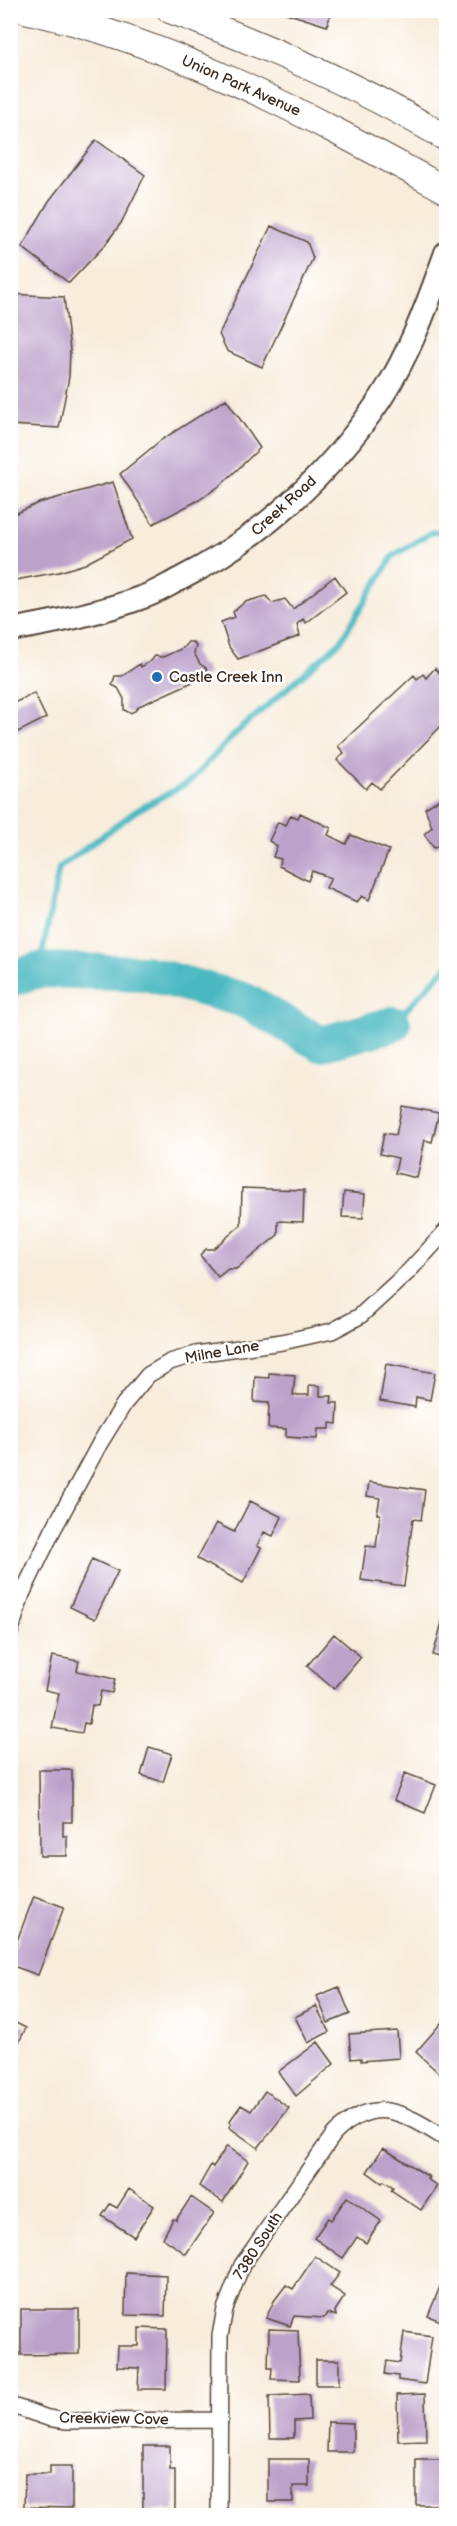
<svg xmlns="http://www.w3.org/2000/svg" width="457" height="2526" font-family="'Balsamiq Sans',sans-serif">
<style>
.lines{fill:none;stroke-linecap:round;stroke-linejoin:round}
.stream{stroke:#49b8c1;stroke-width:6}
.river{stroke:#49b8c1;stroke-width:36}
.building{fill:#bca1ca}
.street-casing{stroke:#57473a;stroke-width:18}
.secondary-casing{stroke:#57473a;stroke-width:26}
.primary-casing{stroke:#57473a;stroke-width:28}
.street{stroke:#fff;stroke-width:15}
.secondary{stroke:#fff;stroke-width:22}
.primary{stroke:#fff;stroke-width:26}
.poi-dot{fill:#1f6fb2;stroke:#fff;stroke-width:2}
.labels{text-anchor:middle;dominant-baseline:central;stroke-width:5;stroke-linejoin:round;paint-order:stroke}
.street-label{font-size:15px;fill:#3b2a1e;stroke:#fff}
.poi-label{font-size:15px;fill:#3b2a1e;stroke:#fff;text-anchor:start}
</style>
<rect width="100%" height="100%" fill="#fff"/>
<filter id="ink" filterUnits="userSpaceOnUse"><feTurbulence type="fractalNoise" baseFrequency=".0167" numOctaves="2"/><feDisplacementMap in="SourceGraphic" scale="12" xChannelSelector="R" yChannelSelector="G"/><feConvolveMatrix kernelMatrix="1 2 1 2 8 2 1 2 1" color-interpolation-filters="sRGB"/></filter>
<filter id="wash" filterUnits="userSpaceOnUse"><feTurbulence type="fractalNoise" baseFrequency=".008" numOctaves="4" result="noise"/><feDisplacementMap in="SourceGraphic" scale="24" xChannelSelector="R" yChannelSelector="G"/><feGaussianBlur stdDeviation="1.35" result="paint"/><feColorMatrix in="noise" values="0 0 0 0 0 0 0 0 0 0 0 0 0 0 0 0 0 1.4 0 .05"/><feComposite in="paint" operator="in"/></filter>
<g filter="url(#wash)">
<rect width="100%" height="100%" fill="#f8ecdb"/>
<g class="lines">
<path class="stream" d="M39 970 59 868 136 811 189 782 235 734 340 642 393 556 430 533 446 530
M393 1024 446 967"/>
<path class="river" d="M10 979 39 970 145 973 244 1000 321 1044 393 1024"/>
</g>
<g id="blocks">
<path class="building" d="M287 10H332L327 26 286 13Z
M96 140 145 175 121 223 105 245 69 283 22 247 49 201Z
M271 226 307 242 313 258 262 367 227 351 219 334Z
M10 294 64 297 70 350 69 377 59 428 10 425Z
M226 399 260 448 221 485 199 500 153 524 120 474 161 440Z
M113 482 132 539 85 564 59 572 10 581V516L39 503Z
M335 576 346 592 306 623 303 619 297 624 300 636 238 659 229 647 221 622 235 617 233 612 245 602 266 596 272 603 285 599 293 609Z
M188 642H193L196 646 194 653 200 664 206 668 208 675 139 706 135 711 130 713 124 710V699L118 688 112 685 115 676H122L140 664 141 667 151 661 155 656 163 657 183 648Z
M435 668 446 680V721L380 789 372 782 366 789 337 760 344 753 338 746 414 675 417 679 423 674 426 678Z
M34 693 46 718 10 736V705Z
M446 795V849L442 843 434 848 424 834 432 827 425 808Z
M300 813 331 828 328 835 346 844 351 835 389 850 369 900 362 896 357 902 326 888 331 878 312 871 308 881 279 866 281 859 273 857 277 846 269 841 278 822 286 825 291 815 298 818Z
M402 1106 439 1113 432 1142 425 1140 417 1178 395 1173 398 1158 380 1154 384 1133 396 1135Z
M242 1188 304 1190 303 1222 278 1221V1235L236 1269H228L218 1277 200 1255 206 1249H213L241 1225Z
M344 1192 365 1194 363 1218 342 1217Z
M386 1364 435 1373 430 1400 416 1397 415 1407 380 1401Z
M269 1373 295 1375 293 1395H309V1385L320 1386V1396H332L331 1403H338L337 1424 330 1423V1429H318L317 1439 286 1437V1429L268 1428 269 1403 254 1402 255 1377 269 1378Z
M369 1482 425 1490 421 1520 413 1519 404 1586 361 1580 366 1546 376 1547 380 1514H377L380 1498 367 1496Z
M250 1501 282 1517 273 1536 264 1532 257 1546 261 1548 243 1583 197 1559 216 1523 234 1532Z
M92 1559 118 1571 95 1619 70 1607Z
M443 1619 446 1620V1659L433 1655Z
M334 1634 361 1657 334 1689 307 1666Z
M52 1656 79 1661 77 1671 115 1679 112 1693 101 1691 98 1706 92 1705 89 1724 84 1723 82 1733 52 1728 59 1693 45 1690Z
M149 1747 172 1754 163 1782 141 1775Z
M39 1770H72V1822H63V1836H67V1856H40Z
M405 1773 436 1785 425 1813 394 1800Z
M34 1896 64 1907 38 1975 10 1965V1959Z
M339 1987 350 2014 328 2023 317 1996Z
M316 2006 329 2032 308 2043 295 2017Z
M10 2020 26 2028 14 2052 10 2051Z
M442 2022 446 2026V2073L443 2077 416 2052Z
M397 2031 399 2058 361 2061V2058L351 2059 349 2034Z
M318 2042 334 2064 296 2096 278 2072Z
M265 2091 289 2108 258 2148 229 2127 231 2124 229 2122 241 2105 251 2111Z
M227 2146 248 2161 223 2202 199 2186 211 2165 213 2167Z
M383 2148 429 2177 427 2179 437 2186 421 2210 391 2190 393 2187 384 2181 382 2183 367 2172Z
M129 2189 154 2206 134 2237 102 2216 110 2204 117 2208Z
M191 2197 214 2213 186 2254 163 2238 173 2219 176 2220Z
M347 2197 381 2221 366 2243 357 2237 343 2258 314 2238 328 2218 331 2220Z
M315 2256 340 2273 330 2286 345 2296 335 2311 336 2316 327 2313 324 2318 294 2316 290 2326 266 2318 274 2301 286 2285 293 2289Z
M446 2272V2323L428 2316Z
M126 2273 166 2275 165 2316 125 2315Z
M21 2309H79V2354L21 2355Z
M139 2328 167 2329 166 2389H138L139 2368 117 2367 118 2346H139Z
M269 2329 298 2330 300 2380 271 2379 272 2368H268Z
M404 2332 432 2336 425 2384 398 2380V2376L385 2374 387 2361 400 2363Z
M316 2360H339V2385H316Z
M309 2394 310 2420 294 2421V2438H270L269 2396Z
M425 2394 426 2440 398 2441 397 2395Z
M328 2422 353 2423V2452H327Z
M143 2446H170V2470H175V2510H143Z
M268 2459H309V2486H293V2502H268Z
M416 2460H444V2505H416Z
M50 2466H72V2508L24 2507 25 2474H50Z"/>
</g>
</g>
<g filter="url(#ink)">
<use href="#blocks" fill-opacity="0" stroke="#57473a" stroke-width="1.5"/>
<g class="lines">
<defs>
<path id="street" d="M10 1633 22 1594 53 1530 100 1443 124 1404 148 1375 170 1362 196 1354 282 1342 332 1331 360 1316 408 1272 446 1231
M10 2405 48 2418 67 2421 220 2420
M219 2516 220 2336 225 2309 242 2265 334 2134C376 2093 404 2113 446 2139"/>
<path id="secondary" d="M10 630C56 622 100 613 143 597 156 593 168 585 180 579 261 538 330 474 381 398 410 353 428 303 446 253"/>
<path id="primary" d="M25 10C177 43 311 117 446 190
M170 10C265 45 360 86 446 138"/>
</defs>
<use href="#street" class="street-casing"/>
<use href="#secondary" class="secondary-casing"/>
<use href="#primary" class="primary-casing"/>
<use href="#street" class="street"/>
<use href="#secondary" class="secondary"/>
<use href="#primary" class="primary"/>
</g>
</g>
<circle class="poi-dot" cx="157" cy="677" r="6"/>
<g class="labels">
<g class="street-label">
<text transform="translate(241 86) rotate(24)">Union Park Avenue</text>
<text transform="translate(284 506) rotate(-42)">Creek Road</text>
<text transform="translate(222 1352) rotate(-10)">Milne Lane</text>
<text transform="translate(258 2246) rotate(-57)">7380 South</text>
<text transform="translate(114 2419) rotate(1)">Creekview Cove</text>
</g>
<g class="poi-label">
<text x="169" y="677">Castle Creek Inn</text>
</g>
</g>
<rect width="457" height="2526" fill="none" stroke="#fff" stroke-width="36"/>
</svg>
